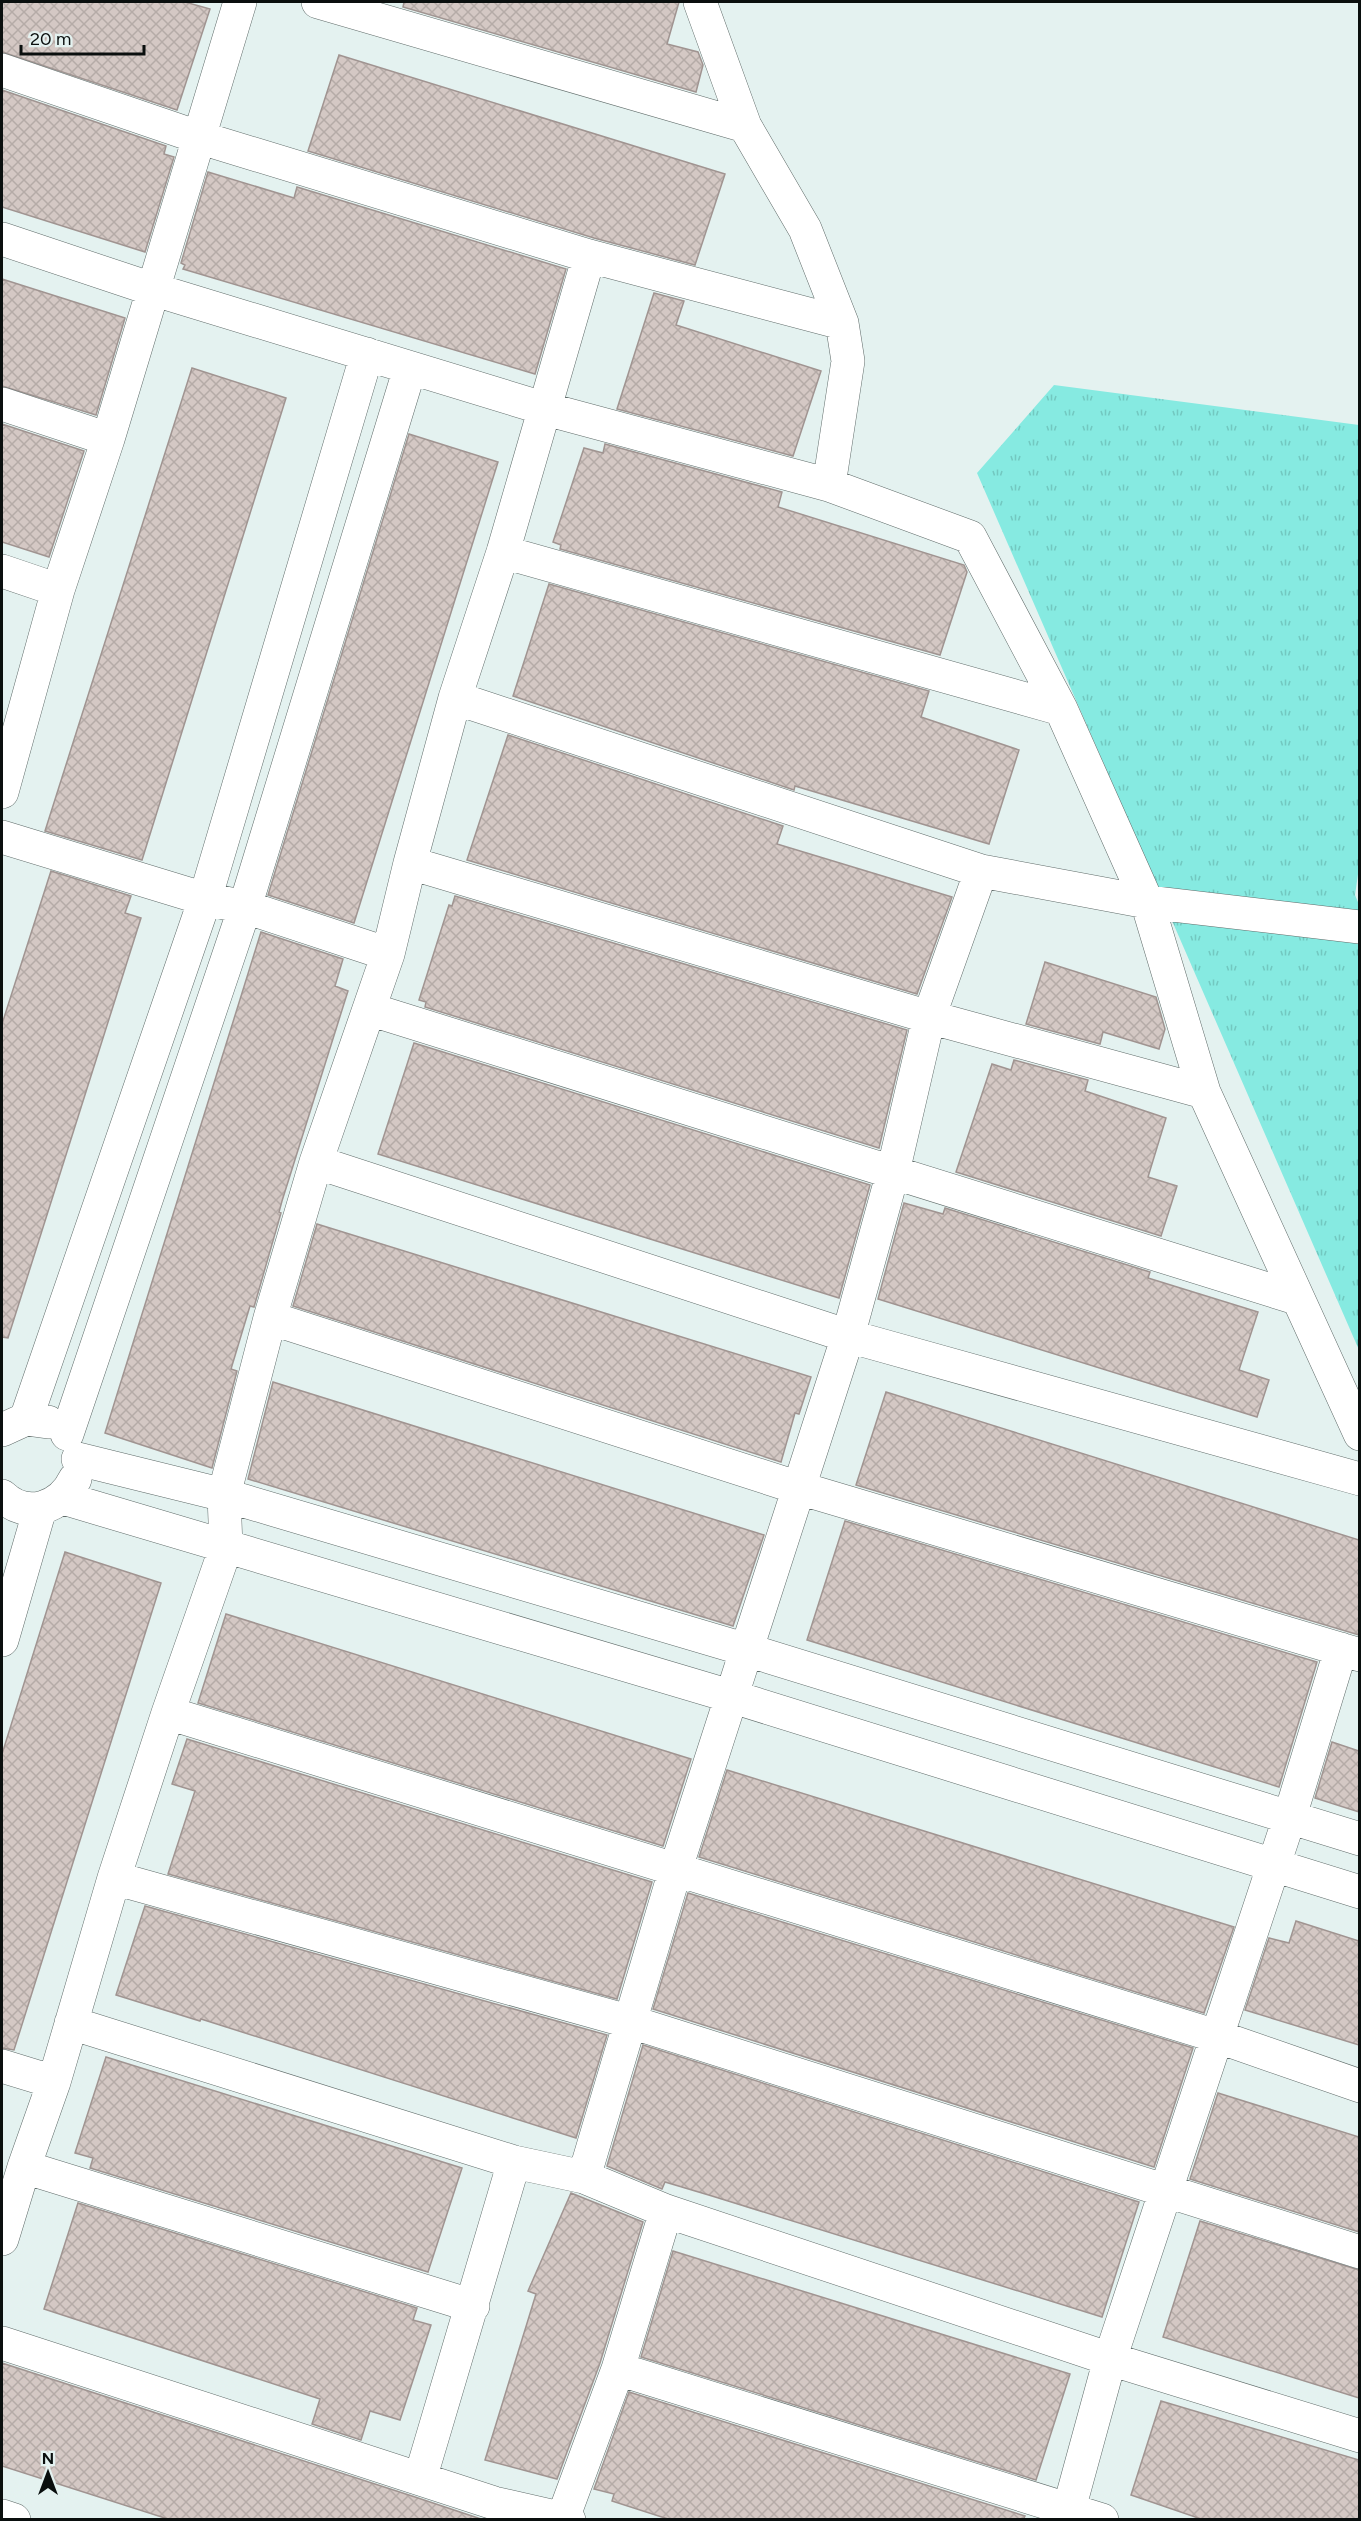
<svg xmlns="http://www.w3.org/2000/svg" width="1361" height="2521" font-family="Figtree,sans-serif">
<style>
.grass{fill:url(#grass-tufts)}
.building{fill:url(#building-cross-hatch);stroke:#a09491;stroke-width:1.5}
.lines{fill:none;stroke-linecap:round;stroke-linejoin:round}
.street-casing{stroke:#606c6a;stroke-width:34}
.street{stroke:#fff;stroke-width:33}
</style>
<defs>
<pattern id="grass-tufts" width="24" height="20" patternUnits="userSpaceOnUse" patternTransform="scale(1.5)"><rect width="24" height="20" fill="#86eae1"/><path d="M3 7l-1-3M5 7V3M7 7l1-3M15 17l-1-3M17 17v-4M19 17l1-3" fill="none" stroke="#72c8c0"/></pattern>
<pattern id="building-cross-hatch" width="8" height="8" patternUnits="userSpaceOnUse" patternTransform="scale(1.5)"><rect width="8" height="8" fill="#d4c8c4"/><path d="M0 0l8 8M0 8l8-8" fill="none" stroke="#b5aba7"/></pattern>
</defs>
<rect width="100%" height="100%" fill="#e4f2f0"/>
<path class="grass" d="M1054 385 1359 425 1360 860 1355 895 1360 907 1359 1350 977 473Z"/>
<path class="building" d="M2 2H185L210 9 177 110 2 52Z
M404 2H679L667 44 698 52 703 65 696 92 403 7Z
M339 55 725 174 695 265 594 238 308 151Z
M2 90 166 146 164 154 174 157 145 252 2 207Z
M208 172 294 198 297 187 566 269 535 374 183 269 185 265 181 263Z
M2 279 125 318 96 415 2 386Z
M654 293 684 301 676 325 821 371 793 456 617 409Z
M192 368 286 398 142 860 45 831Z
M2 424 84 451 49 557 2 542Z
M409 434 498 462 354 923 268 895Z
M605 444 782 492 778 507 964 565 967 572 940 655 560 549 561 545 553 542 584 448 603 453Z
M549 584 929 691 921 717 1019 750 989 844 795 786 794 790 513 696Z
M508 735 783 826 777 844 952 897 917 994 467 860Z
M51 871 131 896 125 913 141 918 8 1338 2 1337V1024Z
M455 896 907 1030 879 1148 425 1007 426 1002 419 1000 449 905 452 906Z
M261 932 343 959 335 986 348 991 282 1201 279 1212 281 1213 254 1307 250 1306 231 1369 237 1371 212 1468 105 1433Z
M1045 962 1156 997 1165 1029 1159 1049 1103 1032 1100 1044 1026 1024Z
M414 1043 870 1185 839 1298 378 1154Z
M1014 1060 1088 1080 1085 1091 1166 1118 1148 1177 1177 1186 1161 1236 956 1172 992 1064 1011 1070Z
M904 1203 943 1214 945 1208 1150 1272 1148 1278 1258 1312 1239 1370 1269 1380 1257 1417 878 1299Z
M317 1224 811 1377 799 1414 795 1413 781 1462 293 1306Z
M273 1382 764 1535 733 1626 248 1479Z
M886 1392 1359 1540V1635L856 1485Z
M845 1521 1317 1662 1279 1787 807 1640Z
M65 1552 161 1583 14 2050 2 2048V1754Z
M226 1614 691 1759 663 1846 198 1703Z
M187 1739 652 1882 617 1999 168 1874 195 1791 172 1784Z
M1332 1742 1359 1751V1812L1315 1798Z
M727 1770 1234 1927 1204 2013 699 1857Z
M688 1893 1193 2048 1154 2167 653 2009Z
M145 1906 607 2035 576 2138 201 2019 200 2021 116 1995Z
M1296 1921 1359 1941V2045L1245 2010 1269 1938 1289 1943Z
M643 2045 1139 2202 1102 2317 712 2196 665 2182 662 2189 607 2166Z
M106 2057 462 2168 428 2272 90 2168 93 2158 75 2153Z
M1218 2093 1359 2137V2232L1190 2179Z
M571 2193 643 2222 600 2363 557 2479 485 2460 536 2294 528 2291Z
M78 2203 417 2308 413 2320 431 2325 400 2420 370 2411 361 2440 312 2424 320 2399 44 2309Z
M1200 2221 1359 2270V2398L1163 2337Z
M673 2251 1070 2374 1036 2480 641 2357Z
M2 2363 415 2497 484 2520H171L2 2466Z
M629 2392 1025 2516 1023 2520H671L612 2501 614 2494 594 2489Z
M1161 2401 1359 2460V2520H1204L1131 2495Z"/>
<g class="lines">
<defs>
<path id="street" d="M318 2 745 126
M700 2 745 126 805 229 842 323 848 361 829 485
M2 70 198 137 589 256 842 323
M2 239 152 289 546 409 829 485 970 537 1061 709 1147 902 1204 1092 1360 1434
M2 404 108 439
M503 552 1061 709
M2 571 58 590
M455 698 981 871 1147 902 1360 927
M2 792 58 590 108 439 240 2
M2 837 205 899 245 907 388 954
M410 863 929 1017 1204 1092
M369 1009 1296 1298
M316 1162 848 1336 1360 1479
M270 1318 799 1488 1360 1655
M26 1419 205 899 367 354
M2 1430 26 1419 48 1422
M67 1434 245 907 410 368
M78 1459 224 1495 747 1650 1360 1839
M2 1496C27 1520 61 1508 75 1479
M63 1498 730 1696 1360 1892
M2 1640 40 1509
M168 1713 1216 2036 1360 2086
M114 1878 631 2022 1360 2252
M71 2023 514 2162 584 2177 666 2211 1110 2359 1360 2436
M2 2066 54 2082
M24 2167 473 2306
M584 2177 675 1871 848 1336 893 1172 929 1017 981 871
M2 2239 24 2167 54 2082 114 1878 168 1713 226 1547 224 1495 270 1318 316 1162 388 954 410 863 455 698 503 552 589 256
M2 2343 494 2503 569 2520
M618 2369 1102 2520
M420 2479 514 2162
M2 2516 14 2520
M563 2518 618 2369 666 2211
M1066 2520 1110 2359 1290 1816 1341 1649"/>
</defs>
<use href="#street" class="street-casing"/>
<use href="#street" class="street"/>
</g>
<rect width="1361" height="2521" fill="none" stroke="#0a0f0e" stroke-width="6"/>
<g transform="translate(48 2473)" stroke="#e4f2f0" stroke-width="4.5" paint-order="stroke">
<path d="M0-4.5L10 22L0 15L-10 22Z" fill="#0a0f0e"/>
<text y="-9" font-size="16" font-weight="bold" text-anchor="middle" fill="#0a0f0e">N</text>
</g>
<path d="M21 45v9h123v-9" fill="none" stroke="#0a0f0e" stroke-width="3"/>
<text x="30" y="45" font-size="18" fill="#0a0f0e" stroke="#e4f2f0" stroke-width="4.5" paint-order="stroke">20 m</text>
</svg>
